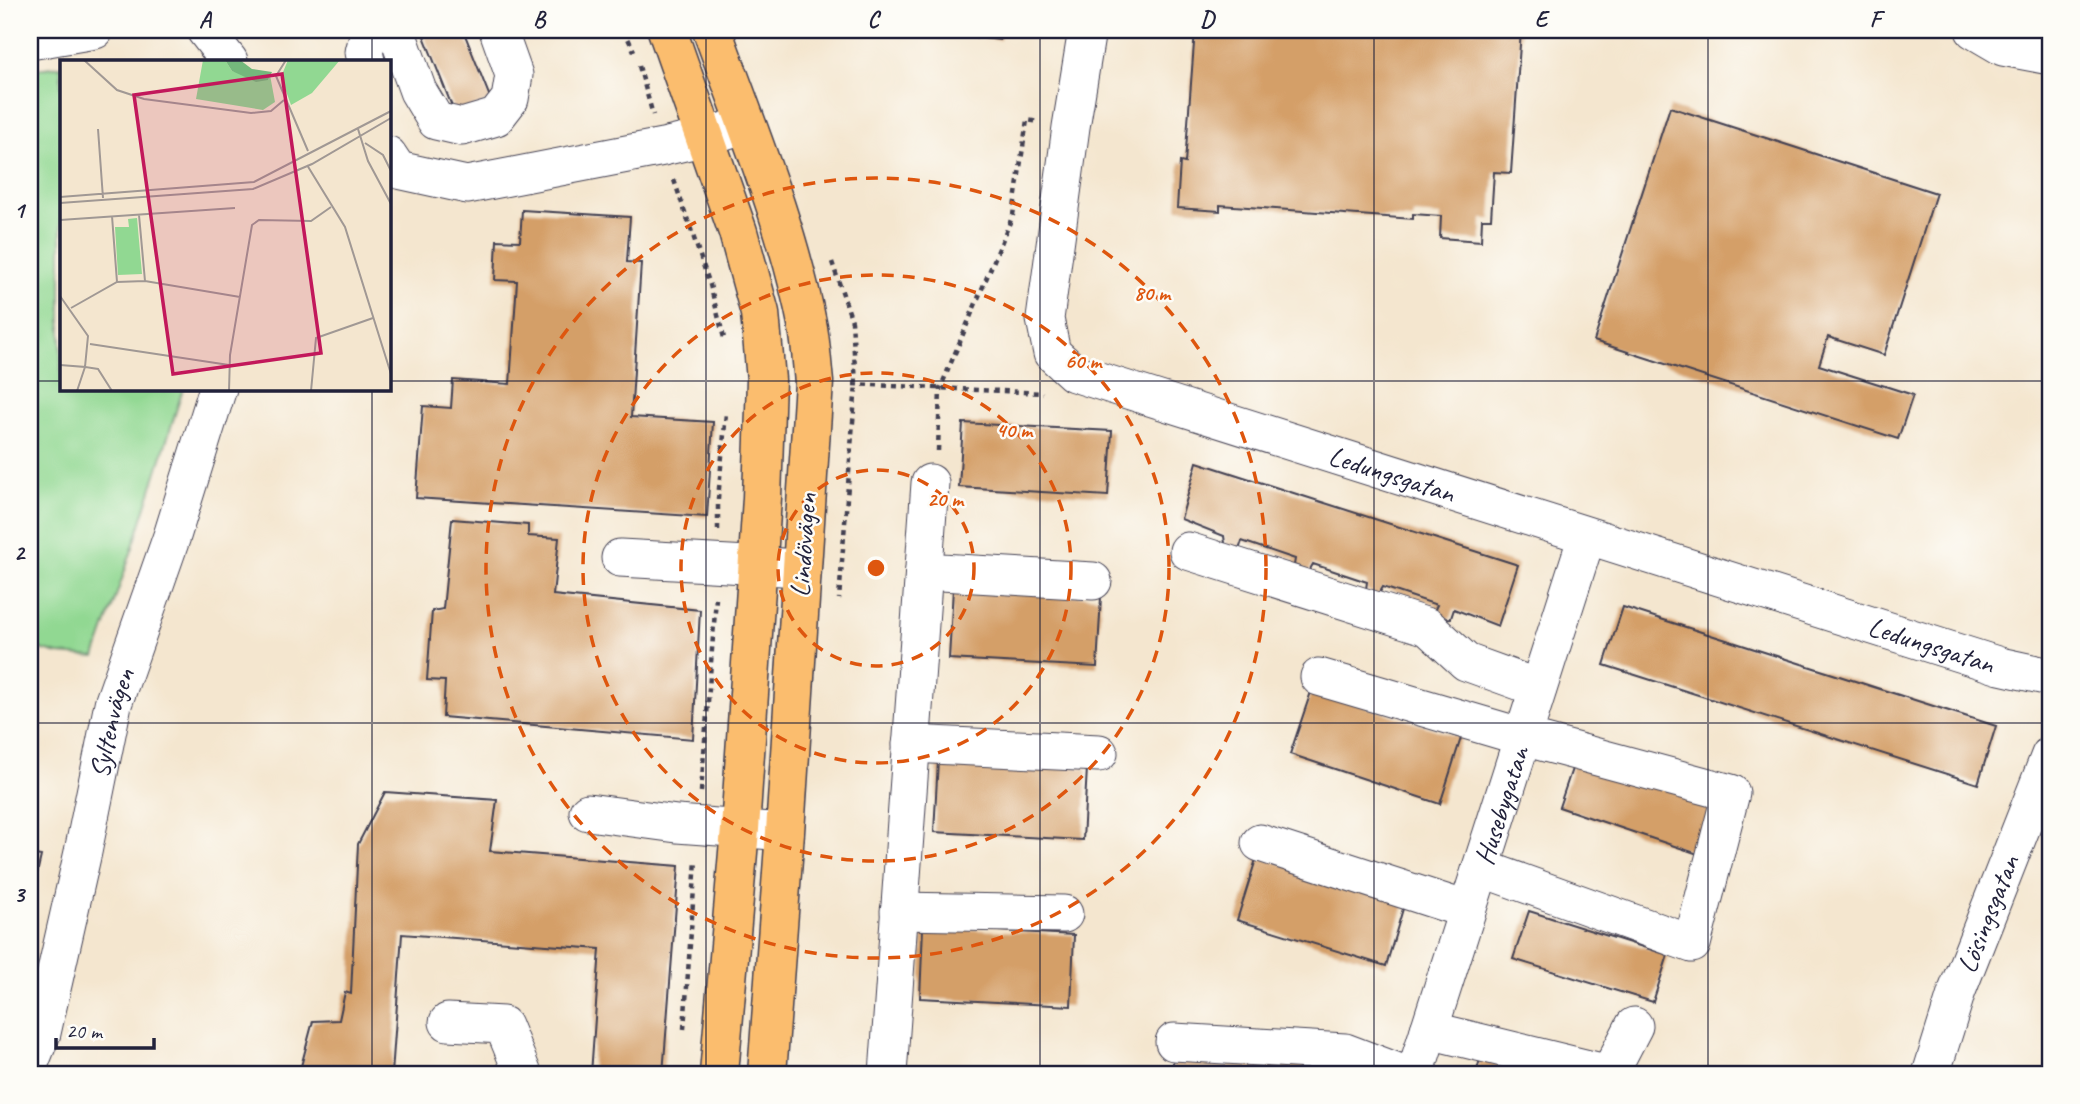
<svg xmlns="http://www.w3.org/2000/svg" width="2080" height="1104" font-family="Caveat,sans-serif">
<style>
.green{fill:#91d892;stroke:#5a7d66;stroke-width:2}
.building{fill:#d49f67}
.lines{fill:none;stroke-linecap:round;stroke-linejoin:round}
.minor-casing{stroke:#423f51;stroke-width:39}
.major-casing{stroke:#423f51;stroke-width:41}
.path{stroke:#423f51;stroke-width:4.5;stroke-dasharray:5 5;stroke-linecap:butt}
.minor{stroke:#fff;stroke-width:37}
.major{stroke:#fbbd6e;stroke-width:38}
.grid{fill:none;stroke:#22223b;stroke-width:2;stroke-opacity:0.55}
.ring{fill:none;stroke:#de560e;stroke-width:3.5;stroke-dasharray:12 9}
.labels{text-anchor:middle;dominant-baseline:central;stroke-width:5;stroke-linejoin:round;paint-order:stroke}
.street-label{font-size:28px;fill:#22223b;stroke:#fdfcf7}
.inset-road{fill:none;stroke:#a09894;stroke-width:2}
.view{fill:#c2185b;fill-opacity:0.15;stroke:#c2185b;stroke-width:3.5}
.inset-edge{fill:none;stroke:#22223b;stroke-width:3.5}
.centre{fill:#de560e;stroke:#fdfcf7;stroke-width:3.5}
.ring-label{font-size:21px;text-anchor:middle;font-weight:bold;fill:#de560e;stroke:#fdfcf7;stroke-width:5;stroke-linejoin:round;paint-order:stroke}
.neatline{fill:none;stroke:#22223b;stroke-width:2.5}
.grid-label{font-size:23px;text-anchor:middle;font-weight:bold;fill:#22223b}
</style>
<rect width="100%" height="100%" fill="#fdfcf7"/>
<filter id="ink" filterUnits="userSpaceOnUse"><feTurbulence type="fractalNoise" baseFrequency=".0143" numOctaves="2"/><feDisplacementMap in="SourceGraphic" scale="14" xChannelSelector="R" yChannelSelector="G"/><feConvolveMatrix kernelMatrix="1 2 1 2 8 2 1 2 1" color-interpolation-filters="sRGB"/></filter>
<filter id="wash" filterUnits="userSpaceOnUse"><feTurbulence type="fractalNoise" baseFrequency=".00686" numOctaves="4" result="noise"/><feDisplacementMap in="SourceGraphic" scale="28" xChannelSelector="R" yChannelSelector="G"/><feGaussianBlur stdDeviation="1.57" result="paint"/><feColorMatrix in="noise" values="0 0 0 0 0 0 0 0 0 0 0 0 0 0 0 0 0 1.4 0 .05"/><feComposite in="paint" operator="in"/></filter>
<g filter="url(#wash)">
<rect width="100%" height="100%" fill="#f4e6cf"/>
<path class="green" d="M61 66V388L183 389 132 550 95 657 58 654 30 646V70Z"/>
<g id="blocks">
<path class="building" d="M440 30H463L491 100 455 114 424 36Z
M940 30H1001L1000 40 939 33Z
M1195 30H1521L1511 173 1494 172 1491 219H1482L1481 241 1440 238 1441 216 1413 214V219L1220 205V211L1177 208 1180 162 1185 163Z
M1670 107 1936 193 1884 355 1828 337 1819 365 1913 395 1898 439 1594 341Z
M522 210 630 217 627 262 641 263 631 417 713 422 707 517 416 498 423 406 451 408 453 380 510 384 517 281 495 280 497 240 520 241Z
M963 423 1112 431 1108 496 959 487Z
M1197 462 1518 565 1498 626 1454 609 1451 618 1437 619 1434 611 1437 605 1383 587 1377 597 1366 589 1367 582 1313 564 1309 571 1294 565 1295 559 1242 541 1240 547 1226 550 1224 536 1181 519Z
M452 519 528 525V536L559 538 553 595 700 610 693 739 443 717 445 681 427 680 432 611 443 609Z
M953 588 1101 597 1097 667 949 659Z
M1623 607 1996 726 1978 784 1604 665Z
M1312 689 1461 738 1440 804 1290 754Z
M1576 757 1717 805 1701 855 1559 807Z
M938 760 1087 768 1083 840 934 832Z
M385 792 497 800 490 851 679 866 663 1074H591L600 949 402 934 392 1074H299L313 1021 339 1020 345 992 351 994 358 844Z
M30 854 41 856 31 900H30Z
M1257 856 1405 902 1386 966 1237 920Z
M1529 911 1668 955 1653 1002 1513 959Z
M923 927 1074 935 1071 1006 920 998Z
M1174 1053 1341 1069 1340 1074H1172Z
M1480 1059 1526 1074H1476Z"/>
</g>
</g>
<g filter="url(#ink)">
<use href="#blocks" fill-opacity="0" stroke="#423f51" stroke-width="2"/>
<g class="lines">
<defs>
<g id="minor">
<path d="M205 30 229 61"/>
<path d="M396 30 418 91 436 121 462 127 496 117 510 99 514 75 498 30"/>
<path id="s1" d="M1087 30 1071 127 1045 319 1052 353 1074 373 2000 666 2050 677"/>
<path d="M1974 30 2003 47 2050 56"/>
<path d="M30 41 95 30"/>
<path d="M366 61 364 52 370 30"/>
<path d="M388 155 398 170 467 185 663 147 706 137 746 124"/>
<path d="M1188 551 1428 627 1466 662 1538 688"/>
<path d="M620 558 801 568"/>
<path d="M924 571 1093 581"/>
<path d="M1319 677 1523 737 1731 793 1692 944 1481 868"/>
<path d="M911 744 1099 753"/>
<path d="M588 812 677 824 785 832"/>
<path d="M1260 843 1467 910"/>
<path d="M899 911 1064 914"/>
<path d="M448 1022 503 1025 523 1074"/>
<path d="M1429 1030 1609 1074 1634 1026"/>
<path d="M1174 1042 1345 1052 1403 1074"/>
<path id="s2" d="M30 1063 42 1033 83 852 113 704 172 536 218 388"/>
<path d="M888 1074 930 483"/>
<path id="s3" d="M1415 1074 1587 536"/>
<path id="s4" d="M1931 1074 1957 991 2050 755"/>
</g>
<path id="major" d="M667 30 738 232 760 313 766 380 762 498 740 829 719 1074
M712 30C747 127 788 225 808 328 811 345 812 364 814 382L785 832 767 1074"/>
</defs>
<use href="#minor" class="minor-casing"/>
<use href="#major" class="major-casing"/>
<path class="path" d="M624 30 634 51
M639 66 653 115
M674 180 710 285 724 338
M832 262 852 321 856 384 839 599
M853 384 1043 393
M938 451 940 389 1013 215 1027 120 1039 122
M718 530V499L726 413
M701 792 716 598
M684 1029 696 860"/>
<use href="#minor" class="minor"/>
<use href="#major" class="major"/>
</g>
</g>
<path class="grid" d="M372 30V61M706 30V1074M1040 30V1074M1374 30V1074M1708 30V1074M30 381H61M388 381H2050M372 388V1074M30 723H2050"/>
<g class="ring">
<circle cx="876" cy="568" r="98"/>
<circle cx="876" cy="568" r="195"/>
<circle cx="876" cy="568" r="293"/>
<circle cx="876" cy="568" r="390"/>
</g>
<g class="labels">
<g class="street-label">
<text stroke="none"><textPath href="#s1" startOffset="690">Ledungsgatan</textPath></text>
<text transform="translate(803 545) rotate(-86)">Lindövägen</text>
<text stroke="none"><textPath href="#s1" startOffset="1256">Ledungsgatan</textPath></text>
<text stroke="none"><textPath href="#s2" startOffset="350">Syltenvägen</textPath></text>
<text stroke="none"><textPath href="#s3" startOffset="282">Husebygatan</textPath></text>
<text stroke="none"><textPath href="#s4" startOffset="170">Lösingsgatan</textPath></text>
</g>
</g>
<g transform="translate(60 60)">
<rect width="331" height="331" fill="#f4e6cf"/>
<path d="M143 0H165L172 11 208 20 210 15 215 42 203 50 136 39ZM228 0H280L252 33 231 45 221 17ZM77 158 82 214 58 215 55 167H69L68 159Z" fill="#91d892"/>
<path d="M165 0H180L192 9 212 12 208 20 196 22 172 11Z" fill="#74b87c"/>
<path class="inset-road" d="M24 0 57 30 84 39 191 53 211 51 224 40M226 0 216 16 248 91M38 69 43 138M298 69 308 101 331 144M305 83 323 95 331 111M247 105 285 167 331 314M0 137 194 122 331 51M0 143 193 129 252 104 331 58M79 155 85 221M52 156 57 222M0 160 175 148M0 236 28 276 25 307 38 309 52 331M11 248 57 222 85 221 180 237M30 284 169 305M0 305 25 307 17 331M169 331 170 295 192 165 199 160 251 161 271 147M251 331 256 278 313 258"/>
<path class="view" d="M222 14 261 293 113 314 74 35Z"/>
<rect width="331" height="331" class="inset-edge"/>
</g>
<circle cx="876" cy="568" r="10" class="centre"/>
<g class="ring-label">
<text x="1152" y="300">80 m</text>
<text x="1083" y="368">60 m</text>
<text x="1014" y="437">40 m</text>
<text x="945" y="506">20 m</text>
</g>
<rect width="2080" height="1104" fill="none" stroke="#fdfcf7" stroke-width="77"/>
<path d="M56 1038v10h98v-10" fill="none" stroke="#22223b" stroke-width="3.5"/>
<text x="66" y="1038" font-size="21" fill="#22223b" stroke="#fdfcf7" stroke-width="5" paint-order="stroke">20 m</text>
<rect x="38" y="38" width="2004" height="1028" class="neatline"/>
<g class="grid-label">
<text x="205" y="27">A</text>
<text x="539" y="27">B</text>
<text x="873" y="27">C</text>
<text x="1207" y="27">D</text>
<text x="1541" y="27">E</text>
<text x="1875" y="27">F</text>
<text x="19" y="218">1</text>
<text x="19" y="560">2</text>
<text x="19" y="902">3</text>
</g>
</svg>
